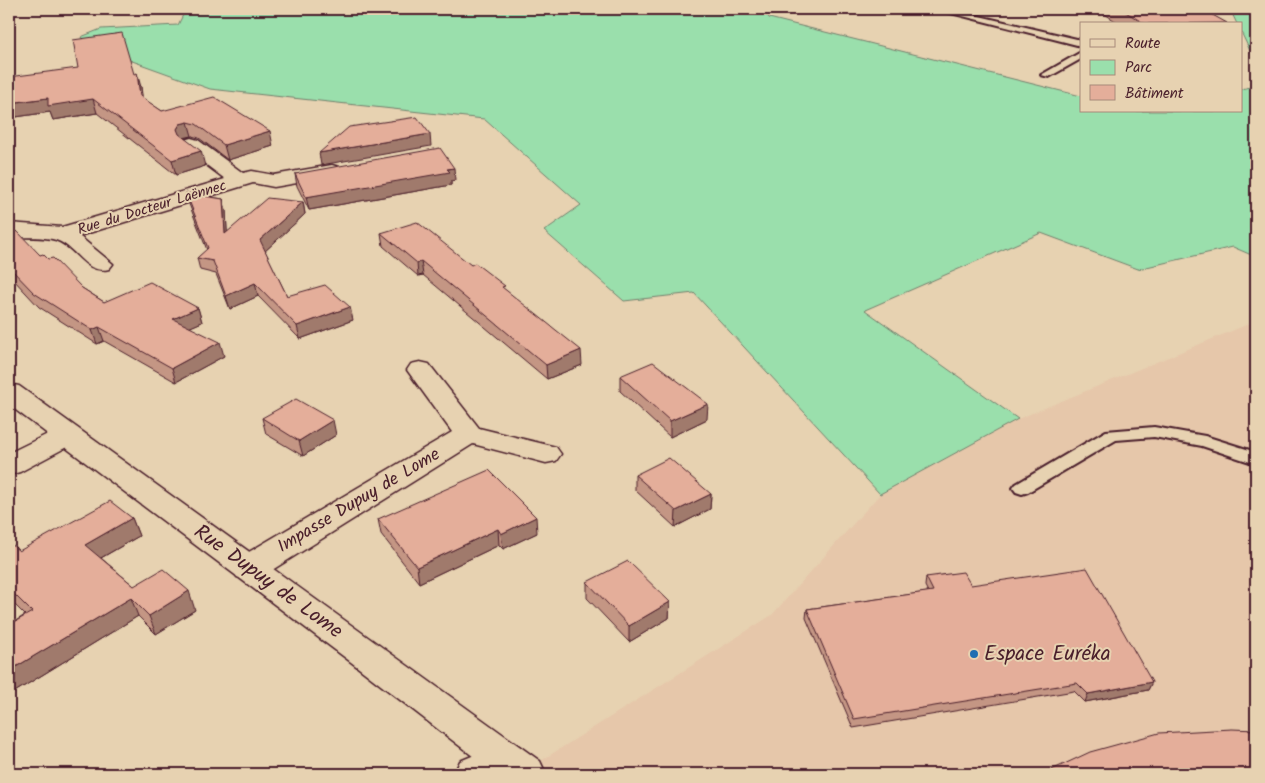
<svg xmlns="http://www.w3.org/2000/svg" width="1265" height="783" font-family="Kalam,sans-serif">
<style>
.built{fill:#e6c7aa}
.green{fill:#9adfac;stroke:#727f6c}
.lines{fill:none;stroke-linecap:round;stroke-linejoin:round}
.lane-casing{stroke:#4a1f2b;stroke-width:4}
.street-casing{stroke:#4a1f2b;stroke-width:3}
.secondary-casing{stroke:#4a1f2b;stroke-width:3}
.lane{fill:#e7d2b1;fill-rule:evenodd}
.street{fill:#e7d2b1;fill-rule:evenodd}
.secondary{fill:#e7d2b1;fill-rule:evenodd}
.wall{fill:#c49684;stroke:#4a1f2b}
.shaded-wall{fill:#a07a6c;stroke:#4a1f2b}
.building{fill:#e4ae9a;stroke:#4a1f2b}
.poi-dot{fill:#1f6fb2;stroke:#e7d2b1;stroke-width:2}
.labels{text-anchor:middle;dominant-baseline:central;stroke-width:4;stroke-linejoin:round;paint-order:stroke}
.far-street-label{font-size:15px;fill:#4a1f2b;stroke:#e7d2b1}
.street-label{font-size:18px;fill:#4a1f2b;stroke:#e7d2b1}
.near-street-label{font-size:21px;fill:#4a1f2b;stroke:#e7d2b1}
.near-poi-label{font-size:21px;fill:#4a1f2b;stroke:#e7d2b1;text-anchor:start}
</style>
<rect width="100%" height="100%" fill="#e7d2b1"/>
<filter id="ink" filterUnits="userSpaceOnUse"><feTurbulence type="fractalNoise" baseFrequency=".02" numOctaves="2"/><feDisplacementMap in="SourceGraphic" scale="10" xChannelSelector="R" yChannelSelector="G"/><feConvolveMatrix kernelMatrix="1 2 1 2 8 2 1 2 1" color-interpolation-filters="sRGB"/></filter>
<g filter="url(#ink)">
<path class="built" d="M1256 321V774H520L772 615 880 494 1018 419Z"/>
<path class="green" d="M186 9H763L769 18 1081 96V111H1241V89L1256 86V257L1233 247 1138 269 1041 233 865 310 1018 419 880 494 694 293 624 301 544 231 581 205 484 119 210 89 85 44 81 37 101 29 178 25Z
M1230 9H1256V63L1241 32V24H1237Z"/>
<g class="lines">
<defs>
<path id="lane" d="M935 9H949L1081 40V46Z
M1081 52V59L1049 77 1041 75Z
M1154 427 1205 436 1256 452V464L1202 446 1154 437 1116 440 1028 492 1022 494 1016 492 1013 488 1016 484 1106 431Z"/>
<path id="street" d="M191 138 198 140 243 173 252 171 274 175 332 165 339 167 342 171 339 175 332 177 274 187 253 183 79 236 113 264 109 269C85 275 77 247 56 240 42 236 23 238 9 237V223L62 227 225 179 184 148 182 144 184 140Z
M420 362 429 364 479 428 556 447 561 454 556 461 546 463 473 444 261 577 249 580 237 577 232 568 237 559 452 432 407 370 411 364Z
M68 426 78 429 83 435 78 441 20 472 9 475V453L58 429Z
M506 742 520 747 526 759 520 771 514 774H454L460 761Z"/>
<path id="secondary" d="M9 384 19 386 540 761 546 774H496L351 662 9 405Z"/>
</defs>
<use href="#lane" class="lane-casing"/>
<use href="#street" class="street-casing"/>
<use href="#secondary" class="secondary-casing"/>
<use href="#lane" class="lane"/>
<use href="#street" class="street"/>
<use href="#secondary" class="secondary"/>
</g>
<path class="wall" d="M1097 9H1202L1227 24H1120Z
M134 74 141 87 142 98 162 111 273 146 228 160 199 138 192 136 184 138 205 166 176 175 97 113 53 120 50 112 9 118V77Z
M295 174 455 180 451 181V185L309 210 297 186Z
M186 193 223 199 226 211 227 232 303 202 305 214 265 251 287 296 353 320 300 339 258 296 230 309 216 274 200 270 197 258 207 250 189 204Z
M9 233 40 255 82 288 104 302 198 308 202 322 190 327 224 356 176 382 104 341 97 344 39 307 13 279 9 280Z
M381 233 471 265 505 290 582 365 547 379 423 275 418 276 383 246Z
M620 376 707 419 670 437 620 391Z
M262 418 336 435 303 456 266 434Z
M635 475 711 494 710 509 675 527 635 490Z
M132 518 139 536 101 558 134 586 195 610 156 634 138 616 13 693 11 691 9 692V625L25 615 9 599V542L19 551Z
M378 519 537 533 503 549 499 545 419 583 381 534Z
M926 577 971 585 1152 682 1148 690 1085 702 1074 691 853 728 806 618 807 609 928 592 925 586Z
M587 582 670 602 669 618 629 642 587 598Z"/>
<path class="shaded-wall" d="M137 73 141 87 144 110 140 96Z
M48 98 93 99 97 113 53 120 50 112 9 118V103Z
M188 122 192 136 183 138 180 143 177 129 180 124Z
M270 131 273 146 228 160 224 145Z
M430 134 431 146 321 165 319 153Z
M201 151 205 166 176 175 172 160Z
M454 168 455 180 451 181V185L309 210 306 197Z
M223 199 226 211 228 246 225 234Z
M303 202 305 214 263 253 260 240Z
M9 212 12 220 9 221Z
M421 261 423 275 418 276 417 263Z
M9 268 13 279 9 280Z
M255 283 258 296 230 309 226 296Z
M350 307 353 320 300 339 297 326Z
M198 308 202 322 177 333 173 319Z
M99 327 104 341 97 344 92 330Z
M220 342 224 356 176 382 172 368Z
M581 350 582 365 547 379 546 365Z
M708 404 707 419 670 437V421Z
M333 420 336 435 303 456 299 441Z
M711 494 710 509 675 527 676 511Z
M536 517 537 533 503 549 501 534Z
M132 518 139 536 92 563 85 545Z
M498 529 499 545 419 583 417 567Z
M189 591 195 610 156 634 149 616Z
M131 598 138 616 13 693 9 684V671Z
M670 602 669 618 629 642V626Z
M1152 682 1148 690 1085 702 1088 694Z
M9 686 11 691 9 692Z"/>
<path class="building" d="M1121 9H1202L1227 23 1145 24Z
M122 33 134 74 137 73 140 96 162 111 214 97 270 131 224 145 196 124 188 122 180 124 177 129 179 134 201 151 172 160 93 99 48 106V98L9 103V77L78 68 73 40Z
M417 117 430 134 319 153 349 127Z
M440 148 454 168 447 169 450 172 306 197 295 174Z
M186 193 223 199 225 234 267 198 303 202 260 240 287 296 325 285 350 307 297 326 255 283 226 296 213 261 197 258 208 248Z
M417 222 471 265 475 263 505 286 502 287 581 350 546 365 421 261 417 263 381 233Z
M17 231 40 255 43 254 48 259 53 258 82 288 104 302 150 282 198 308 173 319 220 342 172 368 99 327 92 330 34 293 9 267V233Z
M653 362 708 404 670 421 620 376Z
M296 399 333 420 299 441 262 418Z
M669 458 711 494 676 511 635 475Z
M489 470 536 517 501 534 498 529 417 567 378 519Z
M110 501 132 518 85 545 134 586 163 569 189 591 149 616 131 598 9 671V625L32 612 9 589V542L19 551Z
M628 561 670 602 629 626 587 582Z
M1087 568 1152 682 1088 694 1077 683 854 719 807 609 933 591 926 577 963 572 971 585Z
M1232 729 1256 730V774H1043L1090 752 1159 733Z"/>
</g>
<circle class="poi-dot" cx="974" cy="654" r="5"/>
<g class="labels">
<g class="far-street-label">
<text transform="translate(152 208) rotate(-17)">Rue du Docteur Laënnec</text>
</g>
<g class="street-label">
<text transform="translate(359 501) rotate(-31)">Impasse Dupuy de Lome</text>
</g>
<g class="near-street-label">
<text transform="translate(268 582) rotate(36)">Rue Dupuy de Lome</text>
</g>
<g class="near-poi-label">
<text x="984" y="654">Espace Euréka</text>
</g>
</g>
<rect width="1265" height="783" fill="none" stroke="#e7d2b1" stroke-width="30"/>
<rect x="15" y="15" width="1235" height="753" fill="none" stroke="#4a1f2b" stroke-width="2" filter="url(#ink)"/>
<rect x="1080" y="22" width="162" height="90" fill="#e7d2b1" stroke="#a88a7b"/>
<rect x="1090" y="39" width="25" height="8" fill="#e7d2b1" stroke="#a88a7b"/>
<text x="1125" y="48" font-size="15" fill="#4a1f2b">Route</text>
<rect x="1090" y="60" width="25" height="15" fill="#9adfac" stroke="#a88a7b"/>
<text x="1125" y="72" font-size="15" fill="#4a1f2b">Parc</text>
<rect x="1090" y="85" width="25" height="15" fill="#e4ae9a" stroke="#a88a7b"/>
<text x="1125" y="98" font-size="15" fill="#4a1f2b">Bâtiment</text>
</svg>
